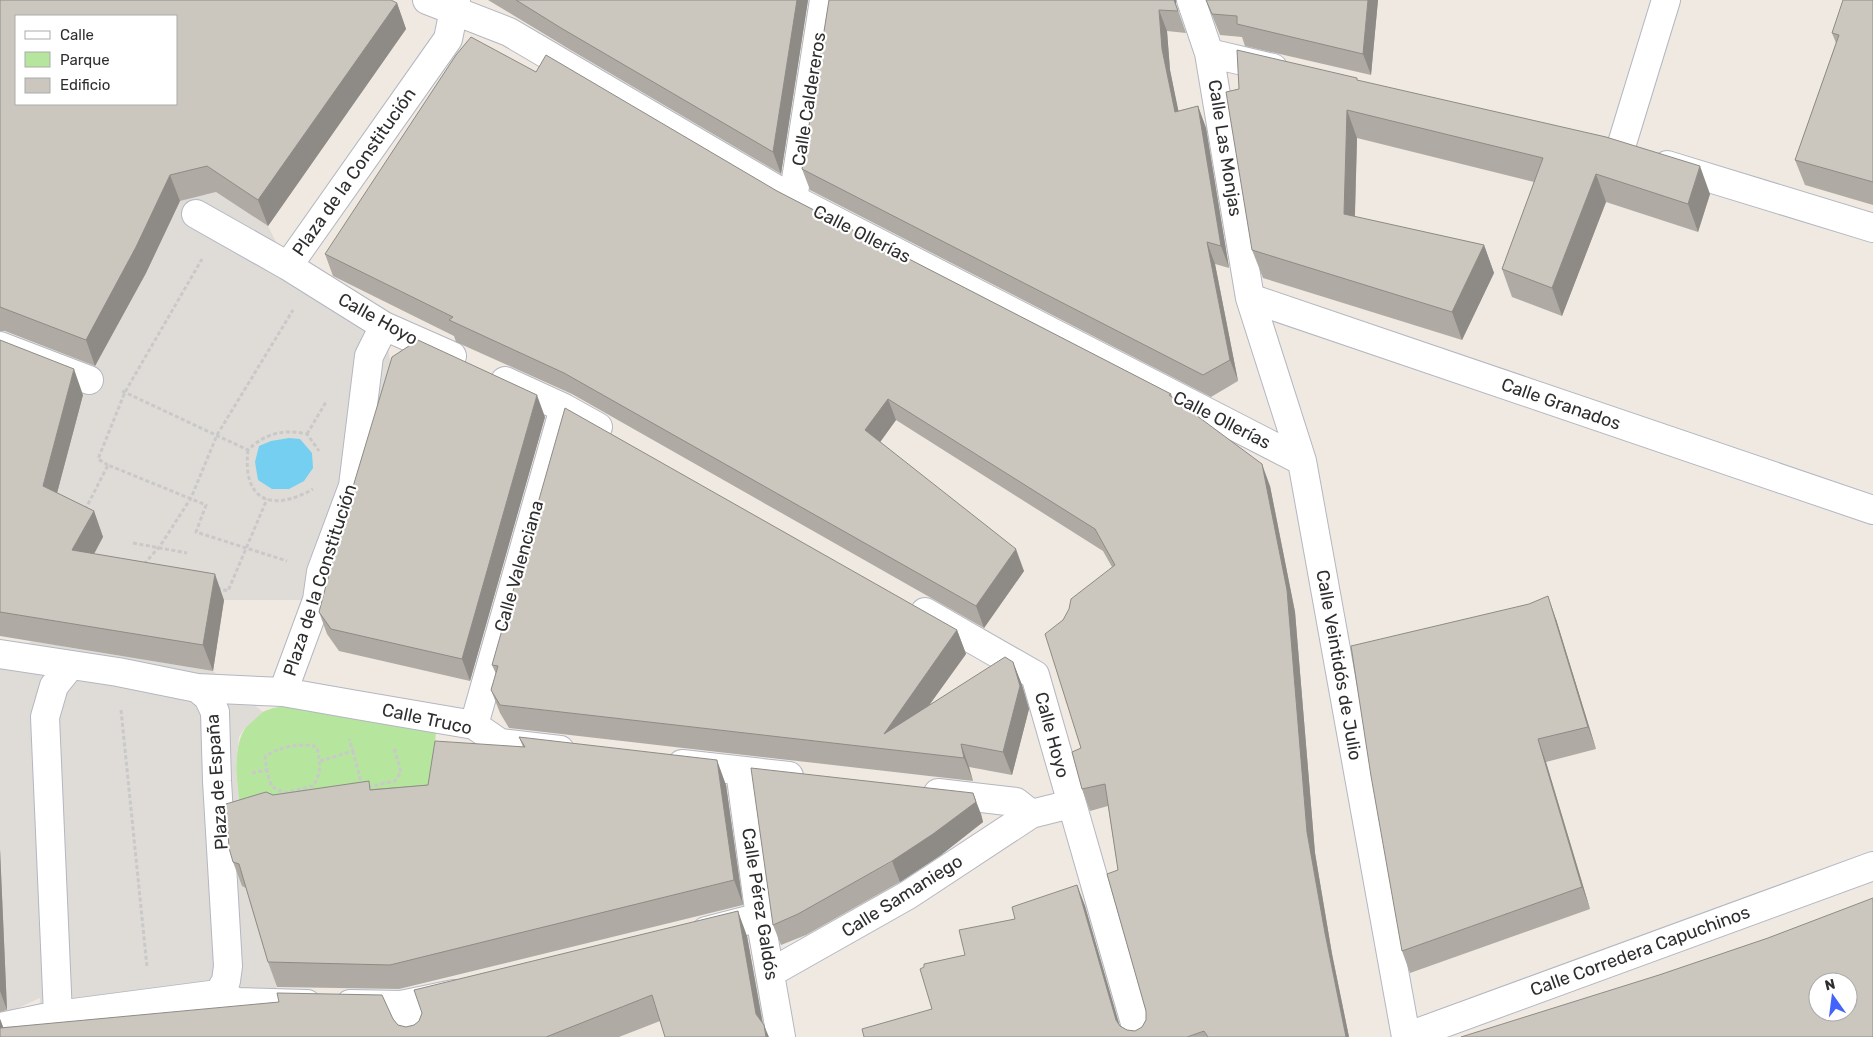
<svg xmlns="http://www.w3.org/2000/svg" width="1873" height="1037" font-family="Rubik,sans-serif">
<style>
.green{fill:#b6e59e}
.plaza{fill:#dfdcd8}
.water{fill:#75cff0}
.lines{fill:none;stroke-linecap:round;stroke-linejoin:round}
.minor-casing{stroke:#b4b7c1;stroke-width:30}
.path{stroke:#c9c9c9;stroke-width:3;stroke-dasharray:4 2.5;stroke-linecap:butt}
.minor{stroke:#fff;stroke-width:28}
.wall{fill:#afaba4}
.shaded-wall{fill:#8e8b86}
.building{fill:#cbc7bf;stroke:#8e8b86;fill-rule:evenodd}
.labels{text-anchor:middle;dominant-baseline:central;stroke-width:4.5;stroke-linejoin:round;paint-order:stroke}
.street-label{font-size:18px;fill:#2e2e2e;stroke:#fff}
</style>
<rect width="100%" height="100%" fill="#efe9e1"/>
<path class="green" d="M288 706 436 732 433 765 437 810 241 827C237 781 220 710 288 706Z"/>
<path class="plaza" d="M188 183 205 195 216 192 268 226 288 266 384 326 391 365 317 600H224L40 569 64 457 85 390 92 371 146 273Z
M32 641 213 671 263 712 244 729 239 737 236 768 248 888 279 996 187 1037H38L40 998 7 1013 0 852V662Z"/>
<path class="water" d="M289 438 300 439 312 453 313 468 304 481 289 489H272L258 480 255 462 259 446 271 441Z"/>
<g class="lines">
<defs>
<path id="minor" d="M427 0 509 32 793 199 1302 461
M1191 0 1209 53 1250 298 1302 461 1406 1037
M1209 53 1273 68
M1620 150 1666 0
M1667 165 1873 228
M793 199 824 0
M196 214 288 266 384 326 452 356
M288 266 448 39 456 0
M1250 298 1873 510
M0 346 89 380
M505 381 564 408 598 427
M925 612 1035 675 1139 1037
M0 654 118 672 197 688 208 697 215 712 217 781 228 966 226 981 218 994 58 1015 0 1027
M197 688 283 692 357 705 474 725 500 743 560 750
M283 692 317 600 321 572 353 486 369 356 384 326
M474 725 564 408
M682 764 789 776
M740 771 760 917 781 1037
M938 793 1016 802 1031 814 1071 804
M706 931 760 917
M770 973 908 895 1031 814
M218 994 237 1002 307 1004
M350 1004 401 1005 454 994
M401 1005 416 1037
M58 1015 45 717 54 686 70 666
M1406 1037 1873 866"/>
</defs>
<use href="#minor" class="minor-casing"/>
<path class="path" d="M122 391 248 450C265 433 284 429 307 434L319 451
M307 434 326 402
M248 450C242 500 271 513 313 489
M108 465 98 459 125 392 202 259
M85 510 108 465 206 505 196 532 287 561
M133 543 187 553
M144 564 160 546 191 498 217 435 293 310
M217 588 228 591 267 499
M121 710 147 967
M353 751 362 786
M320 761 353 751 349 739
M252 773 267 770 265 757C276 747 303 742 317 747 320 763 322 773 313 786L284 793 271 786 267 770
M368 787 395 781 401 772 394 748"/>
<use href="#minor" class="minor"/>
</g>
<path class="wall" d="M0 0 397 3 406 29 268 226 216 192 180 201 146 273 95 366 5 331H0Z
M488 0H808L781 174 569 49Z
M829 0H1176V5L1186 33 1167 31 1170 70 1178 111 1198 106 1206 128 1229 268 1215 264 1238 381 1211 397 810 190 802 169Z
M1206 0H1378L1371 75 1245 46 1242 37 1220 35Z
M1873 0V205L1805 185 1795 160 1836 43 1832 33Z
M536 72 777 191 1171 394 1173 398 1270 486 1295 612 1315 853 1332 954 1349 1037H864L932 1009 965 955 1015 919 1077 885 1085 906 1119 1025 1127 1030 1135 1031 1142 1027 1146 1020V1011L1118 870 1108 806 1090 811 1082 789 1081 748 1063 620 1112 567 1103 551 896 420 880 442 1024 571 984 628 572 394 456 342 454 336 333 276 325 254Z
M1358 81 1710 194 1698 232 1606 202 1562 316 1512 297 1502 269 1534 182 1357 138 1355 217 1484 245 1494 273 1462 340 1263 278 1252 250Z
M0 340 83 395 57 493 94 511 103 537 94 554 224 600 213 671 0 636Z
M545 417 470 681 339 651 327 634 319 612Z
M1556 619 1596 749 1546 762 1590 909 1410 973 1402 951Z
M957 630 966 654 929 705 1013 662 1022 685 1029 709 1012 775 969 767 973 781 509 728 500 713 491 690 496 674 492 665Z
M519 737 726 785 743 905 399 989 277 987 268 962 246 888 242 886 233 862 273 795 372 789 428 785 523 747Z
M981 814 983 822 941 855 900 882 806 935 781 945 773 925Z
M0 849 7 1010 0 1012Z
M747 936 763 1023 660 1021 619 1037H0V1019L3 1027 393 1019 398 1025 406 1027Z"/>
<path class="shaded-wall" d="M797 0H808L781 174 773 152Z
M1174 0H1176V5L1186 33Z
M1368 0H1378L1371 75 1363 54Z
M397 3 406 29 268 226 258 200Z
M1159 10 1167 31 1170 70 1183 133 1175 112 1162 49Z
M1198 106 1206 128 1229 268 1221 246Z
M1347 110 1357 138 1354 242 1344 214Z
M1700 166 1710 194 1698 232 1688 204Z
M1596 174 1606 202 1562 316 1552 288Z
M170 175 180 201 146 273 95 366 86 340Z
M1207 242 1215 264 1238 381 1230 360Z
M1484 245 1494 273 1462 340 1452 312Z
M74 369 83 395 52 512 43 486Z
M537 395 545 417 470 681 462 659Z
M888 399 896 420 873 452 865 430Z
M1262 464 1270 486 1295 612 1315 853 1332 954 1349 1037H1346L1325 933 1307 832Z
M94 511 103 537 82 576 72 550Z
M1016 549 1024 571 984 628 976 606Z
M215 574 224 600 213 671 203 645Z
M1548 596 1556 619 1596 749 1588 727Z
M957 630 966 654 897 750 884 734Z
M1013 662 1022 685 1029 709 1012 775 1003 752Z
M1538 739 1546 762 1590 909 1582 887Z
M961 744 969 767 973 781 964 758Z
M717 760 726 785 743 905 734 880Z
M973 793 981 814 983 822 941 855 900 882 892 861Z
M0 849 7 1010 0 991Z
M1077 885 1085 906 1123 1037 1116 1020Z
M738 911 747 936 765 1037 756 1014Z
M0 1019 7 1037 0 1029Z
M764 1025 769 1037H766Z"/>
<path class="building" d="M0 0H391L397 3 258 200 207 166 170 175 136 247 86 340 0 307ZM16 16H176V104H16Z
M516 0H797L773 152 561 28Z
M829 0H1174L1178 11 1159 10 1162 49 1175 112 1198 106 1221 246 1207 242 1230 360 1203 375 802 169Z
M1206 0H1368L1363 54 1237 24V16L1212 14Z
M1843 0H1873V182L1795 160 1839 35 1832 33Z
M471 37 536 72 546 55 777 191 1171 394 1169 395 1262 464 1287 590 1307 832 1325 933 1346 1037H1208L1204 1031 1187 1037H864L862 1029 932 1009 920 969 924 967V964L965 955 959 930 1015 919 1012 907 1077 885 1116 1020 1120 1026 1127 1030 1135 1031 1142 1027 1146 1020V1011L1107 874 1118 870 1105 784 1082 789 1072 752 1081 748 1045 634 1063 620 1069 609 1071 599 1115 565 1095 529 888 399 865 430 1016 549 976 606 564 373 449 320 453 317 325 254 456 55Z
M1237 50 1357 78V80L1606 137 1700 166 1688 204 1596 174 1552 288 1502 269 1543 158 1347 110 1344 214 1484 245 1452 312 1252 250 1226 92 1239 89Z
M0 340 74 369 43 486 94 511 72 550 215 574 203 645 0 612Z
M418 340 537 395 462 659 331 629 319 612 346 510 392 357Z
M565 408 957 630 884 734 1005 657 1013 662 1020 686 1003 752 961 744 964 758 500 705 491 690 498 666 492 665Z
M1548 596 1588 727 1538 739 1582 887 1402 951 1371 776 1351 646 1529 604Z
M519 737 717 760 734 880 390 965 268 962 239 864 233 862 229 848 226 804 266 792 273 795 369 781 370 790 428 785 435 741 525 747Z
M751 768 973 793 976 802 933 834 892 861 798 914 773 925Z
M1873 898V1037H1461L1659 975 1768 938ZM1818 982H1848V1012H1818Z
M738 911 756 1014 764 1025 766 1037H665L652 995 546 1037H0V1028L279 1002 277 993 382 995 393 1019 398 1025 406 1027 414 1025 419 1021 422 1013 414 990Z"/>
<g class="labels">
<g class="street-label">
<text transform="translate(809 99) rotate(-81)">Calle Caldereros</text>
<text transform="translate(1225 148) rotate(81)">Calle Las Monjas</text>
<text transform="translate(354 172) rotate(-55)">Plaza de la Constitución</text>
<text transform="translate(862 234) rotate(27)">Calle Ollerías</text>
<text transform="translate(378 319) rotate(29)">Calle Hoyo</text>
<text transform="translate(1561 404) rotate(19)">Calle Granados</text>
<text transform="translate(1222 420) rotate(27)">Calle Ollerías</text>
<text transform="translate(519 566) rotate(-74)">Calle Valenciana</text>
<text transform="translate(320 580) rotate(-72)">Plaza de la Constitución</text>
<text transform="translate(1339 665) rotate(80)">Calle Veintidós de Julio</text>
<text transform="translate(427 719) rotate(12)">Calle Truco</text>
<text transform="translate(1052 735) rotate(75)">Calle Hoyo</text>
<text transform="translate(217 782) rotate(-94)">Plaza de España</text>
<text transform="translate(902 896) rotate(-32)">Calle Samaniego</text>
<text transform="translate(760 904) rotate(81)">Calle Pérez Galdós</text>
<text transform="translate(1640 951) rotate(-20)">Calle Corredera Capuchinos</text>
</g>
</g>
<rect x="15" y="15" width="162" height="90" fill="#ffffff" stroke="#ababab"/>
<rect x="25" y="31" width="25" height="8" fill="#ffffff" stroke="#ababab"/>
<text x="60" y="40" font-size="15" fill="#2e2e2e">Calle</text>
<rect x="25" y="52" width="25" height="15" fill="#b6e59e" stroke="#ababab"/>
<text x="60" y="65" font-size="15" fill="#2e2e2e">Parque</text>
<rect x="25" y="78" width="25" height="15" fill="#cbc7bf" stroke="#ababab"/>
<text x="60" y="90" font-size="15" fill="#2e2e2e">Edificio</text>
<g transform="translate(1833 997) rotate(346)"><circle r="24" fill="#ffffff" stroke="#ababab"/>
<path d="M0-4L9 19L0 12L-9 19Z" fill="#4264fb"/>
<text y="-8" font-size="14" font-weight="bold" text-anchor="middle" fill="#2e2e2e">N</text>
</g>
</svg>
